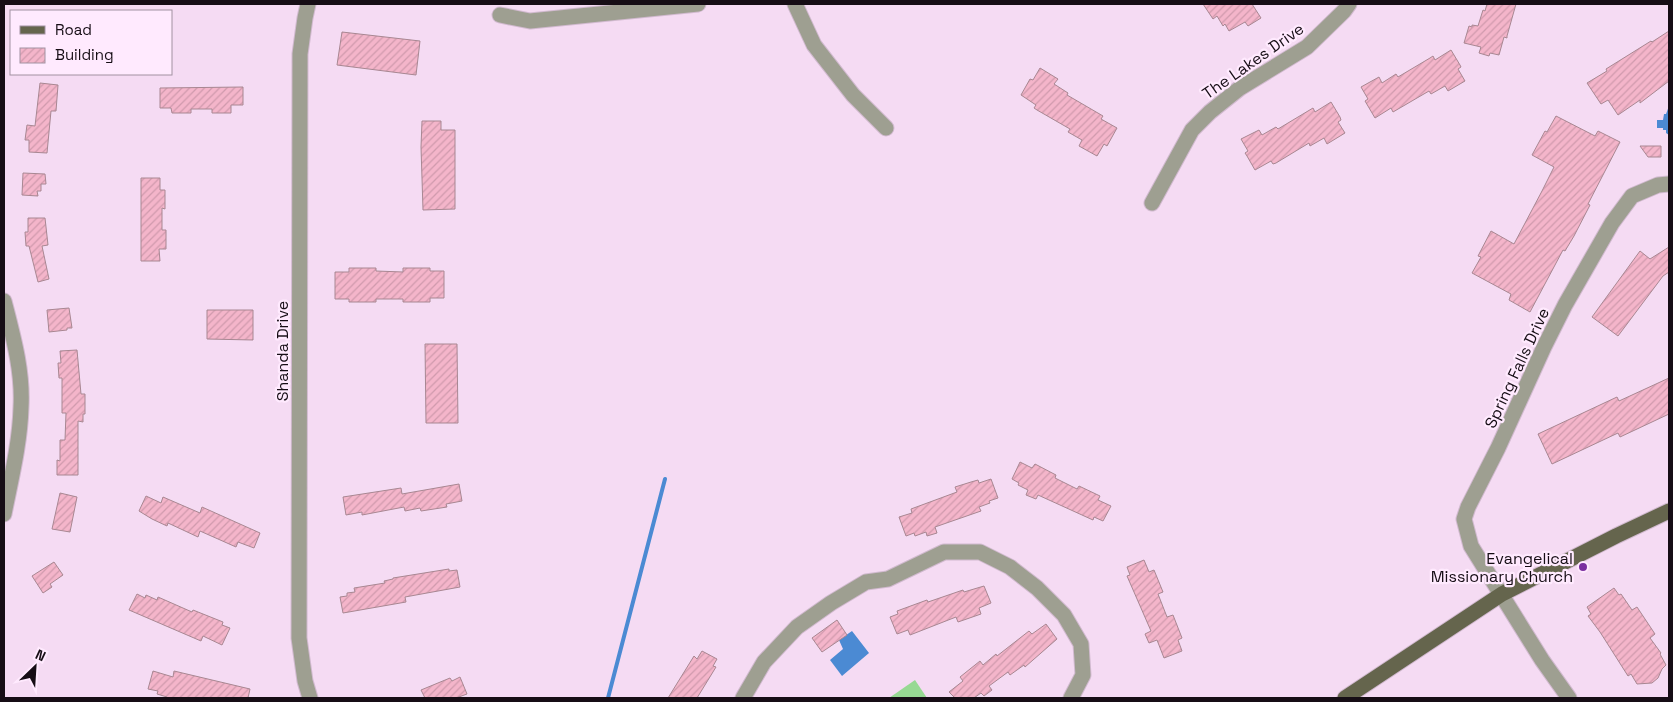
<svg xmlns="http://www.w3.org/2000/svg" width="1673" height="702" font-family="'Space Grotesk',sans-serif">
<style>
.grass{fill:#97d993}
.water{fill:#4b8ad3}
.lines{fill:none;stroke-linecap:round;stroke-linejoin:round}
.stream{stroke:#4b8ad3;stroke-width:4}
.building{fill:url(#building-hatch);stroke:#a88792}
.minor-casing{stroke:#d1bacf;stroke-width:17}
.major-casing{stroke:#d1bacf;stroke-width:17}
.minor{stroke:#9e9f91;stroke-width:15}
.major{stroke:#65654d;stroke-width:15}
.poi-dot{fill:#7b2fa0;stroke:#ffeafe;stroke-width:2}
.labels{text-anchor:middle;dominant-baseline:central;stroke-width:4.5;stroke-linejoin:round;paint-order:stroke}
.street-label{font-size:16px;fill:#160d15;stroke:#ffeafe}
.poi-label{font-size:16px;fill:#160d15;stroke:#ffeafe;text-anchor:end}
</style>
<defs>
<pattern id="building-hatch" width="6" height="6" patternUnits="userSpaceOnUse" patternTransform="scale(1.25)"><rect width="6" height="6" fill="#f4b5ca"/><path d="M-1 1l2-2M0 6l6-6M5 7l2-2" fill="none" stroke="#d09aad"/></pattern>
</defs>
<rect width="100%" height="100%" fill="#f5dbf3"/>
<path class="grass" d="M915 680 927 698H889Z"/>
<path class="water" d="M1669 106V135L1666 133V130H1663V128H1657V120H1663L1664 114H1666Z
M852 631 869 653 842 676 830 660 843 649 839 640Z"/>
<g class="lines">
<path class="stream" d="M608 698 665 479"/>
</g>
<path class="building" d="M1203 4H1252L1261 18 1248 26 1245 22 1229 31 1225 24 1223 26 1217 16 1213 19Z
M1487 4H1516L1507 36V38L1504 37 1499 55 1490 53 1489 56 1479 53 1481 47 1464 43 1469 26 1472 27V25L1478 26 1483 10 1485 11Z
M1669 31V81L1640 103V100L1618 115 1608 100 1601 104 1587 83 1607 71 1606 69 1651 41 1652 42Z
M342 32 420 41 416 75 337 65Z
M1451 50 1460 65 1461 67 1458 69 1465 81 1448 91 1445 86 1431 94 1429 91 1393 112 1391 108 1375 118 1365 101 1368 99 1361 87 1379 77 1382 83 1396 74 1398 77 1430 58 1433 56 1435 60Z
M1040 68 1058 79 1054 84 1068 93 1067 95 1103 116 1101 119 1117 128 1107 146 1104 144 1097 156 1079 146 1082 140 1068 132 1070 129 1037 110 1034 108 1036 105 1021 95 1030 79 1033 80Z
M40 83 58 85 56 111H51L47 153 29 152V140H25L27 125 35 126Z
M243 87V105H231V113H212V109H191V113H172L171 108H160V88Z
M1331 102 1340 117 1341 120 1338 122 1345 133 1327 144 1324 138 1310 146 1309 143 1276 163 1273 164 1271 161 1255 170 1247 156 1245 153 1248 151 1241 139 1259 130 1262 135 1276 127 1278 129 1313 108 1315 112Z
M1556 116 1595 136 1598 131 1620 142 1588 204 1590 205 1574 236 1565 251 1563 250 1530 312 1509 300 1511 294 1472 273 1481 257 1478 256 1491 231 1514 244 1542 191 1554 167 1532 155 1545 131 1547 132Z
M422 121H441V130H455V209L423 210 421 147Z
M1640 146H1661V157H1648Z
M23 173 45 174 46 184H41V191H37L38 196 22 195Z
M141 178H160V190H165V209L162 208V230H166V249H159L160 261H141Z
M28 218H45L48 245 42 246 49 279 38 282 29 246H26L25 232H28Z
M1669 247V272L1663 276 1618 336 1592 317 1640 251 1650 259Z
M349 268H376V271L403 272V268H430V271H444V298H430V302H403V299H376V302H349V299H335V272H349Z
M69 308 72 328H67V330L49 332 47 310Z
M207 310H253V340L207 339Z
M425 344H457L458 423H426Z
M77 350 81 394H85V414H83V422L78 421V475H57V460L60 461V440H65L66 413H62V378H59L58 363H61L60 351Z
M1669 378V414L1620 437 1618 433 1552 464 1538 434 1617 397 1619 401Z
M1020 462 1032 468 1035 464 1056 475 1055 478 1077 489 1079 486 1100 496 1098 500 1111 506 1103 521 1094 517 1093 520 1038 495 1036 499 1026 495 1028 490 1018 485 1019 483 1012 479Z
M991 479 998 498 989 501 990 503 979 507 981 511 935 527 937 533 927 536 926 532 915 536 914 533 906 536 899 517 912 513 911 509 957 492 955 487 971 482 978 480 979 483Z
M459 484 462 501 446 504 447 507 421 511 420 508 405 511 404 507 362 515V512L346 515 343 497 401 488 402 494Z
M60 493 77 497 70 532 52 529Z
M146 496 161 503 163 497 200 513 202 507 260 533 254 548 238 542 236 547 200 531 198 537 168 523 167 526 152 519 139 511Z
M1144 560 1149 572 1154 570 1163 592 1158 594 1167 617 1173 615 1182 638 1178 640 1182 651 1164 658 1157 640 1149 643 1145 634 1151 631 1127 576 1130 575 1127 567Z
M54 562 63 575 50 584 52 587 43 593 32 576Z
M449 569V571L457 570 460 587 405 597 406 602 343 613 340 597 347 596V593L355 592 354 588 385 583 384 581 393 579V578Z
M984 586 991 603 979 608 981 614 958 622 956 617 910 635 908 630 897 634 890 617 898 614 897 611 927 600 928 602 963 590 964 592Z
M1614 588 1619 595 1621 594 1632 610 1637 607 1655 634 1650 638 1661 653 1660 654 1666 665 1662 669 1658 678 1652 683 1637 684 1631 674 1628 676 1600 632 1588 616 1591 614 1587 607Z
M137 594 145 598 146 595 157 600 158 597 192 612 193 610 223 622 222 625 230 628 222 645 203 636 201 641 129 610Z
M837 620 847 635 822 652 812 638Z
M1046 624 1057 639 1025 667 1024 665 1010 675 1008 672 989 686 992 690 984 696 981 693 974 698H955L949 692 963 681 960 677 980 661 983 665 996 654 997 656 1029 631 1032 634Z
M702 651 717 659 713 666 716 667 697 698H668L694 656 697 659Z
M153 671 173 677 174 671 250 689 248 698H167V697L157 694 158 691 148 689Z
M460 677 467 694 456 698H425L421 690 450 678 452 681Z"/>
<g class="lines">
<defs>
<path id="minor" d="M308 4 305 18 300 54 299 638 305 681 310 698
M795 4 814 45 853 95 886 128
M500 15 530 21 698 4
M1152 203 1192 130 1210 112 1240 88 1307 47 1344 11 1349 4
M4 301C13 336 23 371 21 407 20 443 11 479 4 514
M743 698 764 662 797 627 831 603 866 582 888 579 944 552H980L1010 567 1037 588 1064 615 1081 644 1083 675 1071 698
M1569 698 1542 660 1471 546 1464 519 1468 507 1498 448 1544 347 1565 305 1612 223 1632 196 1658 185 1669 184"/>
<path id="major" d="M1345 698 1502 594 1616 536 1669 511"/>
</defs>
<use href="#minor" class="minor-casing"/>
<use href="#major" class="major-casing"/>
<use href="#minor" class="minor"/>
<use href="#major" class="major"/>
</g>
<circle class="poi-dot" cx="1583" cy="567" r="5"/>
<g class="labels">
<g class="street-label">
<text transform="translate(1253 61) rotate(-35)">The Lakes Drive</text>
<text transform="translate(282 351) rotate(-90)">Shanda Drive</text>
<text transform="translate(1517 368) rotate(-65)">Spring Falls Drive</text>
</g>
<g class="poi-label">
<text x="1573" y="558">Evangelical<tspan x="1573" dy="18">Missionary Church</tspan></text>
</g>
</g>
<rect width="1673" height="702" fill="none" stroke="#160d15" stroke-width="10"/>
<rect x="10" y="10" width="162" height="65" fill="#ffeafe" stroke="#a292a1"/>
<rect x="20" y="26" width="25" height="8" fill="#65654d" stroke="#a292a1"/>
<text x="55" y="35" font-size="15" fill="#160d15">Road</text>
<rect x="20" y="48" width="25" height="15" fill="url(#building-hatch)" stroke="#a292a1"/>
<text x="55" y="60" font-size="15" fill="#160d15">Building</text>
<g transform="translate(35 667) rotate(25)" stroke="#ffeafe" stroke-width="4" paint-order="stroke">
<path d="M0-4L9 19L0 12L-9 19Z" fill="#160d15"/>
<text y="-8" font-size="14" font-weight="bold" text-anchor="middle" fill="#160d15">N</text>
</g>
</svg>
